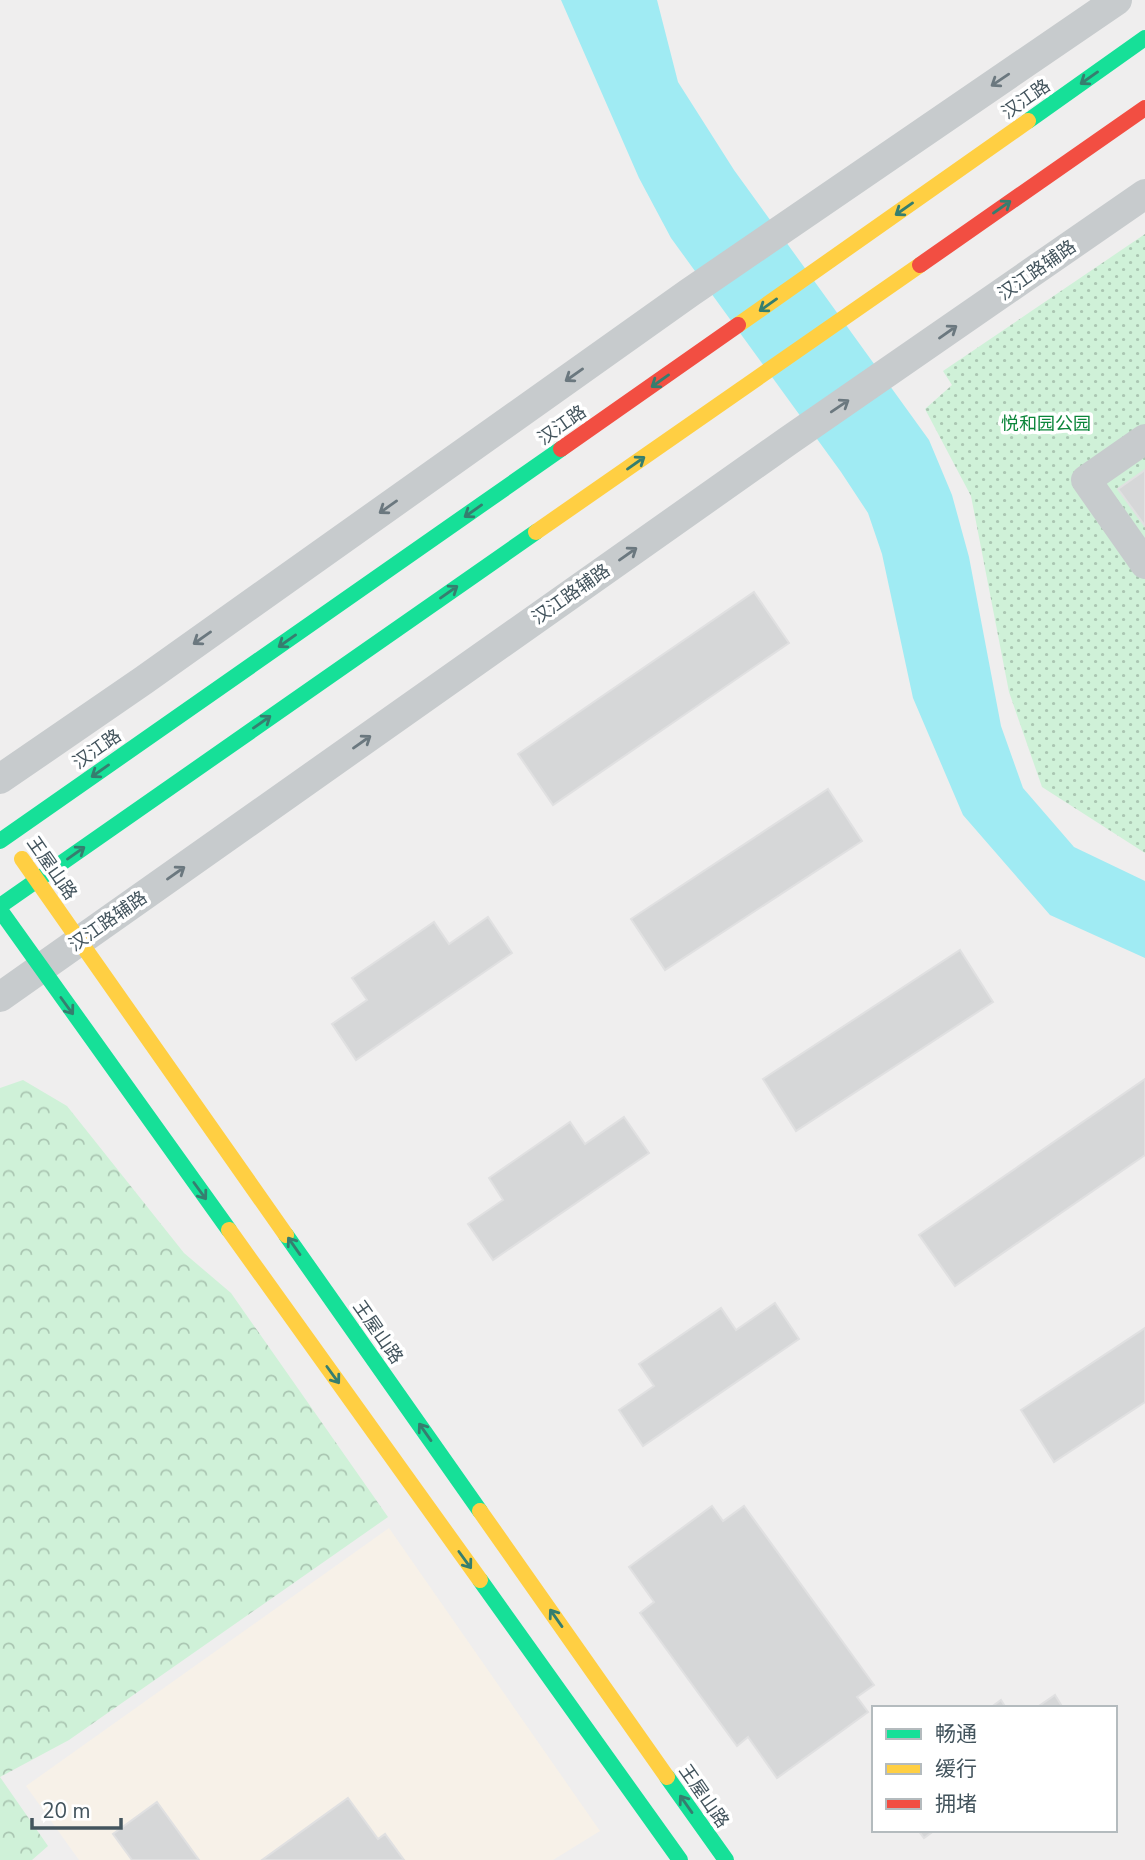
<svg xmlns="http://www.w3.org/2000/svg" width="1145" height="1860" font-family="'Nunito Sans','Noto Sans SC',sans-serif">
<style>
.commercial{fill:#f7f1e8}
.forest{fill:url(#forest-crowns)}
.park{fill:url(#park-dots)}
.water{fill:#a0ebf3}
.building{fill:#d6d7d8;stroke:#e0e0e1;stroke-width:2}
.lines{fill:none;stroke-linecap:round;stroke-linejoin:round}
.street{stroke:#c7cbcd;stroke-width:30}
.fast{stroke:#16e098;stroke-width:16}
.slow{stroke:#ffcf43;stroke-width:16}
.jam{stroke:#f24e42;stroke-width:16}
.oneway{stroke:#367e6f}
.oneway2{stroke:#6b787f}
.labels{text-anchor:middle;dominant-baseline:central;stroke-width:7;stroke-linejoin:round;paint-order:stroke}
.street-label{font-size:18px;fill:#43545d;stroke:#fff}
.park-label{font-size:18px;fill:#0c863b;stroke:#fff}
</style>
<defs>
<pattern id="forest-crowns" width="20" height="18" patternUnits="userSpaceOnUse" patternTransform="scale(1.75)"><rect width="20" height="18" fill="#cff1d8"/><path d="M2 6a3 3 0 1 1 6 0M12 15a3 3 0 1 1 6 0" fill="none" stroke="#aac6b2"/></pattern>
<pattern id="park-dots" width="8" height="8" patternUnits="userSpaceOnUse" patternTransform="scale(1.75)"><rect width="8" height="8" fill="#cff1d8"/><path d="M2 2h.1M6 6h.1" fill="none" stroke="#aac6b2" stroke-width="1.8" stroke-linecap="round"/></pattern>
</defs>
<rect width="100%" height="100%" fill="#efeeee"/>
<path class="commercial" d="M389 1528 600 1831 553 1860H79L26 1786Z"/>
<path class="forest" d="M23 1080 67 1106 184 1253 231 1293 388 1517 69 1740 0 1777 48 1846 32 1860H0V1088Z"/>
<path class="park" d="M1145 234V853L1042 787 1009 692 971 496 925 409 952 385 943 371Z"/>
<path class="water" d="M561 0H657L678 82 734 170 929 440 952 495 969 557 1001 726 1023 788 1074 847 1145 881V958L1050 915 963 815 913 698 882 554 868 513 841 472 671 238 639 178Z"/>
<path class="building" d="M1145 470V526L1118 489Z
M754 592 789 643 553 805 518 754Z
M828 789 862 841 665 970 631 919Z
M488 917 512 953 356 1060 332 1024 367 1000 352 978 434 922 449 944Z
M960 950 993 1002 796 1131 763 1079Z
M1145 1079V1155L955 1286 919 1235Z
M624 1117 649 1153 493 1260 468 1224 503 1200 489 1178 570 1122 585 1144Z
M775 1303 799 1339 643 1446 619 1410 654 1386 639 1364 721 1308 736 1330Z
M1145 1328V1402L1054 1462 1021 1410Z
M712 1506 723 1521 744 1506 874 1685 857 1697 868 1712 777 1778 748 1737 737 1746 640 1613 654 1602 629 1567Z
M1055 1695 1063 1708H1036Z
M1001 1700 1006 1708H990Z
M348 1798 378 1839 385 1834 404 1860H262Z
M157 1802 199 1860H132L113 1834Z
M918 1830H935L924 1838Z"/>
<g class="lines">
<path class="street" d="M1145 439 1086 480 1145 564
M0 779 144 680 689 293 1117 0
M0 997 788 441 1145 194"/>
<path class="fast" d="M1028 121 1145 38
M0 841 561 449
M0 906 536 532
M0 910 229 1230
M286 1235 480 1511
M480 1580 680 1860
M667 1777 726 1860"/>
<path class="slow" d="M738 325 1028 121
M536 532 920 265
M22 859 286 1235
M229 1230 480 1580
M480 1511 667 1777"/>
<path class="jam" d="M920 265 1145 108
M561 449 738 325"/>
</g>
<defs><path id="oneway-shaft" d="M-6 0H5M1.5-3L5.5 0L1.5 3" fill="none" stroke-width="1.6" stroke-linecap="round" stroke-linejoin="round" transform="scale(1.75)"/></defs>
<g class="oneway">
<use href="#oneway-shaft" transform="translate(1089 78) rotate(145)"/>
<use href="#oneway-shaft" transform="translate(1002 207) rotate(-35)"/>
<use href="#oneway-shaft" transform="translate(904 209) rotate(145)"/>
<use href="#oneway-shaft" transform="translate(768 305) rotate(145)"/>
<use href="#oneway-shaft" transform="translate(660 381) rotate(145)"/>
<use href="#oneway-shaft" transform="translate(636 463) rotate(-35)"/>
<use href="#oneway-shaft" transform="translate(473 511) rotate(145)"/>
<use href="#oneway-shaft" transform="translate(449 592) rotate(-35)"/>
<use href="#oneway-shaft" transform="translate(287 641) rotate(145)"/>
<use href="#oneway-shaft" transform="translate(262 722) rotate(-35)"/>
<use href="#oneway-shaft" transform="translate(100 771) rotate(145)"/>
<use href="#oneway-shaft" transform="translate(76 853) rotate(-35)"/>
<use href="#oneway-shaft" transform="translate(67 1006) rotate(54)"/>
<use href="#oneway-shaft" transform="translate(200 1191) rotate(54)"/>
<use href="#oneway-shaft" transform="translate(294 1246) rotate(-125)"/>
<use href="#oneway-shaft" transform="translate(333 1375) rotate(54)"/>
<use href="#oneway-shaft" transform="translate(425 1432) rotate(-125)"/>
<use href="#oneway-shaft" transform="translate(465 1560) rotate(54)"/>
<use href="#oneway-shaft" transform="translate(556 1618) rotate(-125)"/>
<use href="#oneway-shaft" transform="translate(686 1804) rotate(-125)"/>
</g>
<g class="oneway2">
<use href="#oneway-shaft" transform="translate(1000 80) rotate(146)"/>
<use href="#oneway-shaft" transform="translate(948 332) rotate(-35)"/>
<use href="#oneway-shaft" transform="translate(574 375) rotate(145)"/>
<use href="#oneway-shaft" transform="translate(840 406) rotate(-34)"/>
<use href="#oneway-shaft" transform="translate(388 507) rotate(145)"/>
<use href="#oneway-shaft" transform="translate(628 554) rotate(-35)"/>
<use href="#oneway-shaft" transform="translate(202 638) rotate(145)"/>
<use href="#oneway-shaft" transform="translate(362 742) rotate(-35)"/>
<use href="#oneway-shaft" transform="translate(176 873) rotate(-35)"/>
</g>
<g class="labels">
<g class="street-label">
<text transform="translate(1026 99) rotate(-35)">汉江路</text>
<text transform="translate(1037 270) rotate(-35)">汉江路辅路</text>
<text transform="translate(562 425) rotate(-35)">汉江路</text>
<text transform="translate(571 594) rotate(-35)">汉江路辅路</text>
<text transform="translate(97 749) rotate(-35)">汉江路</text>
<text transform="translate(52 868) rotate(55)">王屋山路</text>
<text transform="translate(108 921) rotate(-35)">汉江路辅路</text>
<text transform="translate(378 1332) rotate(55)">王屋山路</text>
<text transform="translate(704 1796) rotate(55)">王屋山路</text>
</g>
<g class="park-label">
<text x="1046" y="424">悦和园公园</text>
</g>
</g>
<rect x="872" y="1706" width="245" height="126" fill="#ffffff" stroke="#b4bbbe" stroke-width="2"/>
<rect x="886" y="1729" width="35" height="10" fill="#16e098" stroke="#b4bbbe" stroke-width="2"/>
<text x="935" y="1741" font-size="21" fill="#43545d">畅通</text>
<rect x="886" y="1764" width="35" height="10" fill="#ffcf43" stroke="#b4bbbe" stroke-width="2"/>
<text x="935" y="1776" font-size="21" fill="#43545d">缓行</text>
<rect x="886" y="1799" width="35" height="10" fill="#f24e42" stroke="#b4bbbe" stroke-width="2"/>
<text x="935" y="1811" font-size="21" fill="#43545d">拥堵</text>
<path d="M32 1818v10h89v-10" fill="none" stroke="#43545d" stroke-width="3.5"/>
<text x="42" y="1818" font-size="21" fill="#43545d" stroke="#ffffff" stroke-width="5" paint-order="stroke">20 m</text>
</svg>
